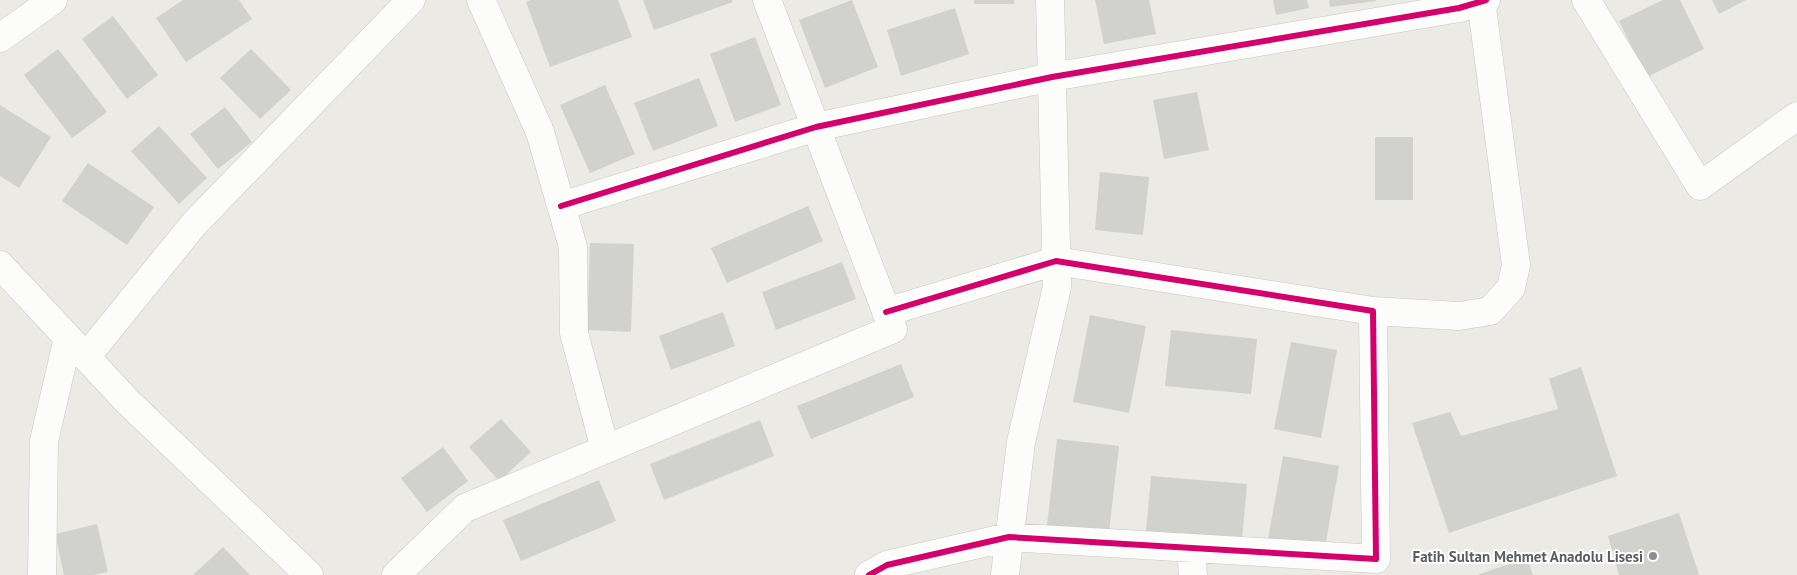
<svg xmlns="http://www.w3.org/2000/svg" width="1797" height="575" font-family="'PT Sans',sans-serif">
<style>
.building{fill:#d1d1ce}
.lines{fill:none;stroke-linecap:round;stroke-linejoin:round}
.minor-casing{stroke:#c8c8c7;stroke-width:29}
.minor{stroke:#fcfcfb;stroke-width:28}
.cycleway-casing{stroke:#fff;stroke-width:9}
.cycleway{stroke:#d6006c;stroke-width:6}
.poi-dot{fill:#8d8e90;stroke:#fff;stroke-width:2}
.labels{text-anchor:middle;dominant-baseline:central;stroke-width:4;stroke-linejoin:round;paint-order:stroke}
.poi-label{font-size:15px;font-weight:bold;fill:#5b5d63;stroke:#fff;text-anchor:end}
</style>
<rect width="100%" height="100%" fill="#ebeae5"/>
<path class="building" d="M183 0H239L252 19 186 62 156 18Z
M531 0H618L632 37 550 67 526 2Z
M643 0H732L733 2 654 30Z
M852 0 878 67 825 88 799 20Z
M974 0H1014V4H974Z
M1095 0H1149L1156 34 1104 44Z
M1273 0H1307L1309 8 1276 15Z
M1329 0H1376V1L1330 7Z
M1663 0H1680L1704 49 1647 77 1619 21Z
M1712 0H1746L1719 14Z
M955 8 969 54 901 76 887 30Z
M113 16 158 75 127 99 82 39Z
M755 37 781 105 735 122 710 54Z
M58 49 107 112 72 138 24 75Z
M251 49 291 90 260 119 220 78Z
M699 78 718 126 653 151 634 103Z
M605 85 635 154 590 173 560 105Z
M1197 92 1209 150 1164 159 1153 100Z
M0 105 51 137 19 188 0 176Z
M225 107 252 142 218 169 190 134Z
M159 126 207 178 179 204 131 151Z
M1375 137H1413V200H1375Z
M88 163 154 207 127 245 62 201Z
M1100 172 1149 177 1143 235 1095 230Z
M808 206 823 241 727 283 711 248Z
M590 243 634 244 631 332 587 330Z
M842 262 856 299 776 330 762 292Z
M723 312 735 346 671 370 659 336Z
M1090 315 1146 326 1129 413 1073 402Z
M1171 330 1257 339 1251 394 1165 386Z
M1291 342 1337 350 1321 438 1274 429Z
M901 364 914 397 811 439 797 406Z
M1581 367 1617 476 1449 533 1412 423 1450 412 1461 436 1558 409 1549 379Z
M501 419 531 452 499 481 469 447Z
M760 420 774 456 664 500 650 464Z
M1057 439 1119 446 1109 532 1047 525Z
M443 447 468 481 427 512 401 478Z
M1283 456 1339 466 1325 548 1268 539Z
M1151 476 1247 484 1242 540 1146 531Z
M599 480 616 521 521 561 503 520Z
M1679 513 1699 575H1619L1608 536Z
M97 524 108 572 93 575H64L55 534Z
M223 547 250 575H193Z
M1527 558 1533 575H1477Z"/>
<g class="lines">
<defs>
<path id="minor" d="M481 0 540 132 573 247 574 333 605 449
M1586 0 1700 186 1797 116
M0 38 53 0
M561 206 816 127 1052 77 1459 8 1486 0
M0 265 128 402 309 575
M1373 311 1459 316 1490 311 1511 288 1516 265 1481 0
M86 357 194 224 411 0
M1191 548 1193 575
M42 575 44 441 68 338
M396 575 465 508 893 329 767 0
M869 575 887 565 1009 537 1376 559 1373 311 1056 261 886 312
M1005 575 1021 442 1057 287 1050 0"/>
</defs>
<use href="#minor" class="minor-casing"/>
<use href="#minor" class="minor"/>
<defs>
<path id="cycleway" d="M561 206 816 127 1052 77 1459 8 1486 0
M869 575 887 565 1009 537 1376 559 1373 311 1056 261 886 312"/>
</defs>
<use href="#cycleway" class="cycleway-casing"/>
<use href="#cycleway" class="cycleway"/>
</g>
<circle class="poi-dot" cx="1653" cy="556" r="5"/>
<g class="labels">
<g class="poi-label">
<text x="1643" y="556">Fatih Sultan Mehmet Anadolu Lisesi</text>
</g>
</g>
</svg>
